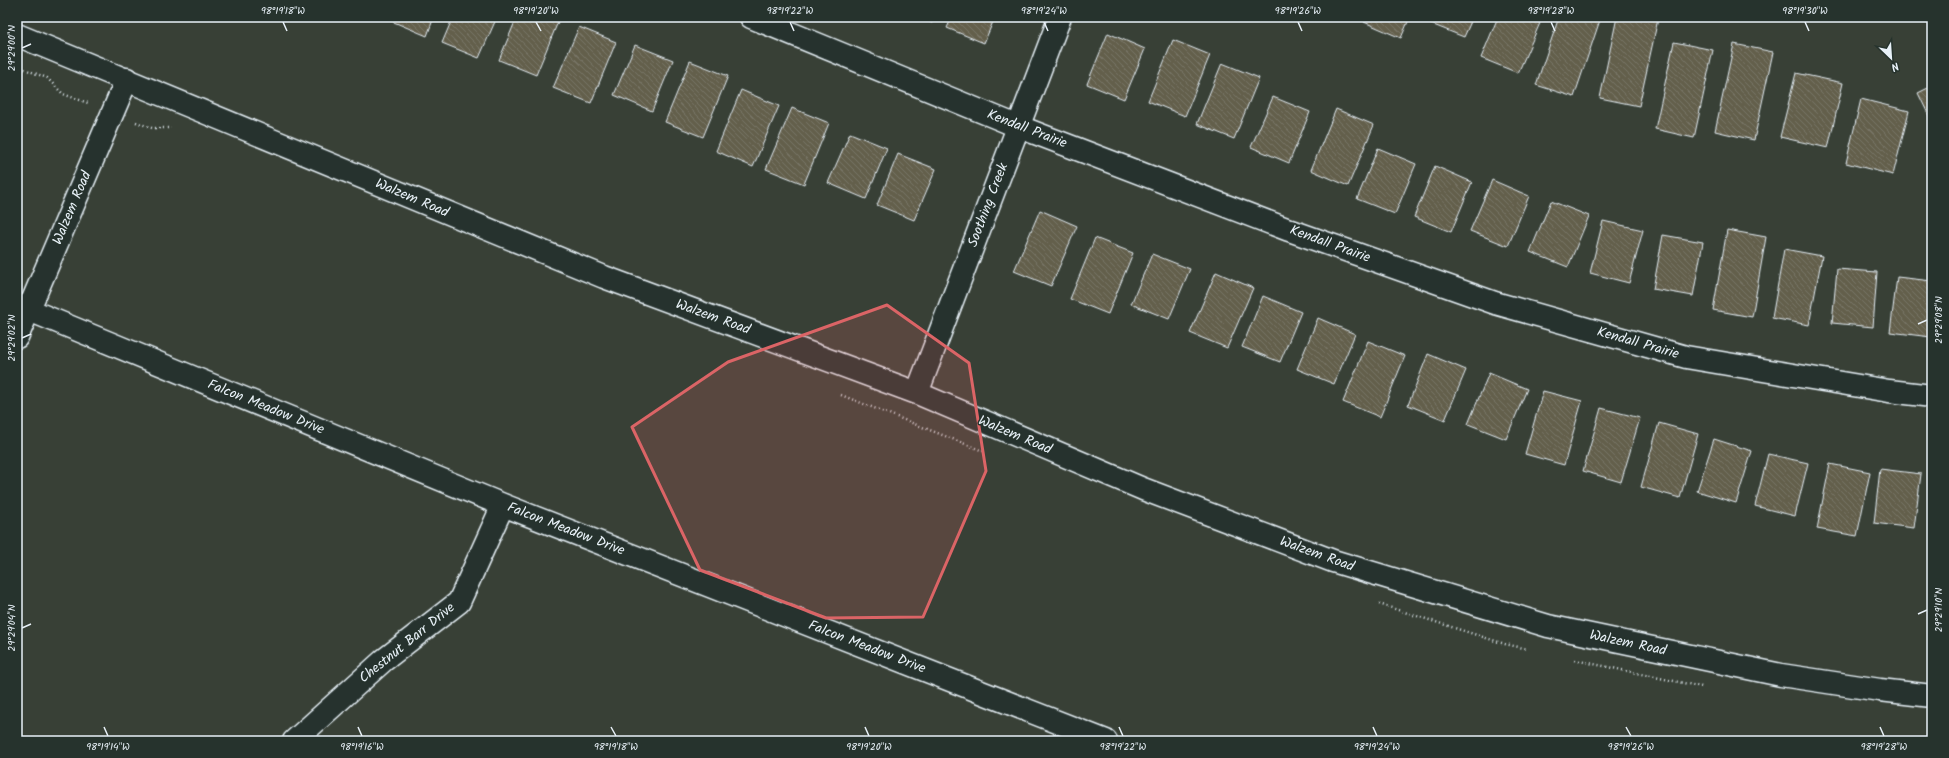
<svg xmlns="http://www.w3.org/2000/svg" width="1949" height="758" font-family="Kalam,sans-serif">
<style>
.building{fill:url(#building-back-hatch);stroke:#e8f1f8}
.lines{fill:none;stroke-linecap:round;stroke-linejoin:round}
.minor-casing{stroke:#e8f1f8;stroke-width:25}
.path{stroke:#e8f1f8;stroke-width:2.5;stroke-dasharray:1 3;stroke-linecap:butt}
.minor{stroke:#26332d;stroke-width:22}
.marked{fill:#db6466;fill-opacity:0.2;stroke:#db6466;stroke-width:3;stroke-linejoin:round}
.ticks{fill:none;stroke:#e8f1f8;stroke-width:1.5}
.labels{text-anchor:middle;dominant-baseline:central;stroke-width:3;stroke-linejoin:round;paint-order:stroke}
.street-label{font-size:14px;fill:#e8f1f8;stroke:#26332d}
.neatline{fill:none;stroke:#e8f1f8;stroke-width:1.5}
.ticks-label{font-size:10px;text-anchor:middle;fill:#e8f1f8}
</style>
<defs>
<pattern id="building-back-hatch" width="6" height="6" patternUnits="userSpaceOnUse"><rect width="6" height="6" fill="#635e4c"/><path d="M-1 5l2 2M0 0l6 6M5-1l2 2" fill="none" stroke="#797667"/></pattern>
</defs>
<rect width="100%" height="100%" fill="#384036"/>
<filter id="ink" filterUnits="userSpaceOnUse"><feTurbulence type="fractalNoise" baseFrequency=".025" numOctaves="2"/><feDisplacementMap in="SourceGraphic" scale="8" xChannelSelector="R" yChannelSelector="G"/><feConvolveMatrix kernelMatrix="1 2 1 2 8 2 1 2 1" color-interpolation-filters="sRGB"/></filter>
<g filter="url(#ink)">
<path class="building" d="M391 17H434L427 36 389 20Z
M453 17H497L479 58 442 43Z
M517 17H560L536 75 499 60Z
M918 17H934L932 23Z
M952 17H995L984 43 947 28Z
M1367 17H1410L1401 38 1364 22Z
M1428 17H1473L1464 37 1426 22Z
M1498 17H1525L1540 23 1518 73 1481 58Z
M1559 17H1601L1574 97 1536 85Z
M1617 17H1647L1658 19 1639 106 1600 98Z
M579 27 616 42 591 103 553 88Z
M1108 33 1145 49 1124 99 1087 84Z
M1173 40 1210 55 1185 116 1148 101Z
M1674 42 1713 50 1694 138 1655 129Z
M1734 44 1773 52 1754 140 1715 131Z
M635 45 673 60 652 111 614 95Z
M690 61 728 76 703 137 665 122Z
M1222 63 1259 78 1234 139 1197 124Z
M1796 73 1843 83 1828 148 1780 137Z
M1932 86V122L1918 93Z
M741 90 779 106 753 167 716 151Z
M1273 97 1310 112 1289 163 1251 147Z
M1861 99 1909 111 1893 175 1846 163Z
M792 108 829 123 804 184 766 169Z
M1336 109 1374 125 1348 186 1311 170Z
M850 133 887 148 866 199 828 183Z
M1378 148 1416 164 1395 214 1357 199Z
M898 154 936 169 914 220 877 205Z
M1435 166 1472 182 1451 232 1414 217Z
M1492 180 1529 196 1508 246 1470 231Z
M1551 201 1589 216 1568 267 1530 252Z
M1040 210 1077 226 1051 286 1014 271Z
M1603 221 1643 230 1629 283 1590 273Z
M1727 230 1766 237 1752 317 1713 310Z
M1663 235 1703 242 1693 296 1653 289Z
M1095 238 1133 253 1108 314 1070 299Z
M1784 249 1822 256 1809 325 1772 318Z
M1152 254 1190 269 1169 319 1131 304Z
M1837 269 1877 272 1873 327 1832 323Z
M1216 272 1253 288 1227 348 1190 333Z
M1897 277 1932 281 1931 337 1890 332Z
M1263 296 1301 312 1280 362 1242 347Z
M1318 318 1355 334 1334 384 1297 369Z
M1368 341 1405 356 1380 417 1343 402Z
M1428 354 1466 370 1445 420 1408 405Z
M1489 373 1527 389 1506 439 1468 424Z
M1543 391 1582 401 1564 465 1525 454Z
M1601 408 1640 418 1621 482 1583 471Z
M1659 423 1698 434 1680 498 1641 487Z
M1714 439 1752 451 1736 503 1697 491Z
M1768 454 1808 463 1795 516 1755 506Z
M1830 464 1870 472 1857 536 1817 529Z
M1880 469 1921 474 1914 528 1874 523Z"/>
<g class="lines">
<defs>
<path id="minor" d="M751 17 1017 126 1289 230 1495 303 1686 357 1889 391 1932 396
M17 35 604 277 917 393 1143 489 1333 561 1548 626 1781 675 1880 690 1932 696
M17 305 503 505 1106 741
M17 337 127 79
M917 393 1060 17
M294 741 384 660 459 602 503 505"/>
</defs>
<use href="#minor" class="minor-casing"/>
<path class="path" d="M17 66 47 78 63 94 88 103
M136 122 152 128H171
M841 395 983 451
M1379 604 1505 644 1528 649
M1575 660 1702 687"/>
<use href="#minor" class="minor"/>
</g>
</g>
<path class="marked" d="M887 305 969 363 986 471 923 617 826 618 700 570 632 427 728 362Z"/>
<path class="ticks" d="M283 22 287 31M536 22 541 31M790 22 794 31M1044 22 1048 31M1298 22 1302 31M1551 22 1555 31M1805 22 1809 31M22 48 31 44M1918 324 1927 320M22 338 31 334M1918 614 1927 610M22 628 31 624M104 727 108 736M358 727 362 736M611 727 616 736M865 727 869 736M1119 727 1123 736M1373 727 1377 736M1626 727 1631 736M1880 727 1884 736"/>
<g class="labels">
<g class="street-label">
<text transform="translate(1027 129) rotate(21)">Kendall Prairie</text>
<text transform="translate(412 198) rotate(23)">Walzem Road</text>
<text transform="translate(988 205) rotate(-69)">Soothing Creek</text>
<text transform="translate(72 208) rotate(-67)">Walzem Road</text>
<text transform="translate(1330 244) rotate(20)">Kendall Prairie</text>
<text transform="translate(713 317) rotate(20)">Walzem Road</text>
<text transform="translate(1638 343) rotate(16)">Kendall Prairie</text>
<text transform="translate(266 407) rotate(22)">Falcon Meadow Drive</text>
<text transform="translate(1015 435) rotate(23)">Walzem Road</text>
<text transform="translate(566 529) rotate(21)">Falcon Meadow Drive</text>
<text transform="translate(1317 554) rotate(20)">Walzem Road</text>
<text transform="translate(407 643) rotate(-39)">Chestnut Barr Drive</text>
<text transform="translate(1628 643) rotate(12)">Walzem Road</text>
<text transform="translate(867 647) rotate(21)">Falcon Meadow Drive</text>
</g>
</g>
<rect width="1949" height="758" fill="none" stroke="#26332d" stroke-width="44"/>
<g transform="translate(1891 58) rotate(155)" stroke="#26332d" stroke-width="3" paint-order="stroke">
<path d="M0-3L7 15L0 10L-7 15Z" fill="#e8f1f8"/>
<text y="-6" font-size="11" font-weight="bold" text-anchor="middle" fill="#e8f1f8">N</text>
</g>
<rect x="22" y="22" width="1905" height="714" class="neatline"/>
<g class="ticks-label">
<text x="283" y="14">98°19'18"W</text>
<text x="536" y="14">98°19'20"W</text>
<text x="790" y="14">98°19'22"W</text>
<text x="1044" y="14">98°19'24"W</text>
<text x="1298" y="14">98°19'26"W</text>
<text x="1551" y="14">98°19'28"W</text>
<text x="1805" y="14">98°19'30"W</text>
<text transform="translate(11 48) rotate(-90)" y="4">29°29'00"N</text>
<text transform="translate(1938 320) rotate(-90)" y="4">29°29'08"N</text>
<text transform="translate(11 338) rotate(-90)" y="4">29°29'02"N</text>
<text transform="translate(1938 610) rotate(-90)" y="4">29°29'10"N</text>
<text transform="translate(11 628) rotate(-90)" y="4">29°29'04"N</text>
<text x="108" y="750">98°19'14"W</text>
<text x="362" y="750">98°19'16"W</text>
<text x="616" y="750">98°19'18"W</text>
<text x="869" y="750">98°19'20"W</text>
<text x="1123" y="750">98°19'22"W</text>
<text x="1377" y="750">98°19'24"W</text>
<text x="1631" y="750">98°19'26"W</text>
<text x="1884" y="750">98°19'28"W</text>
</g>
</svg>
